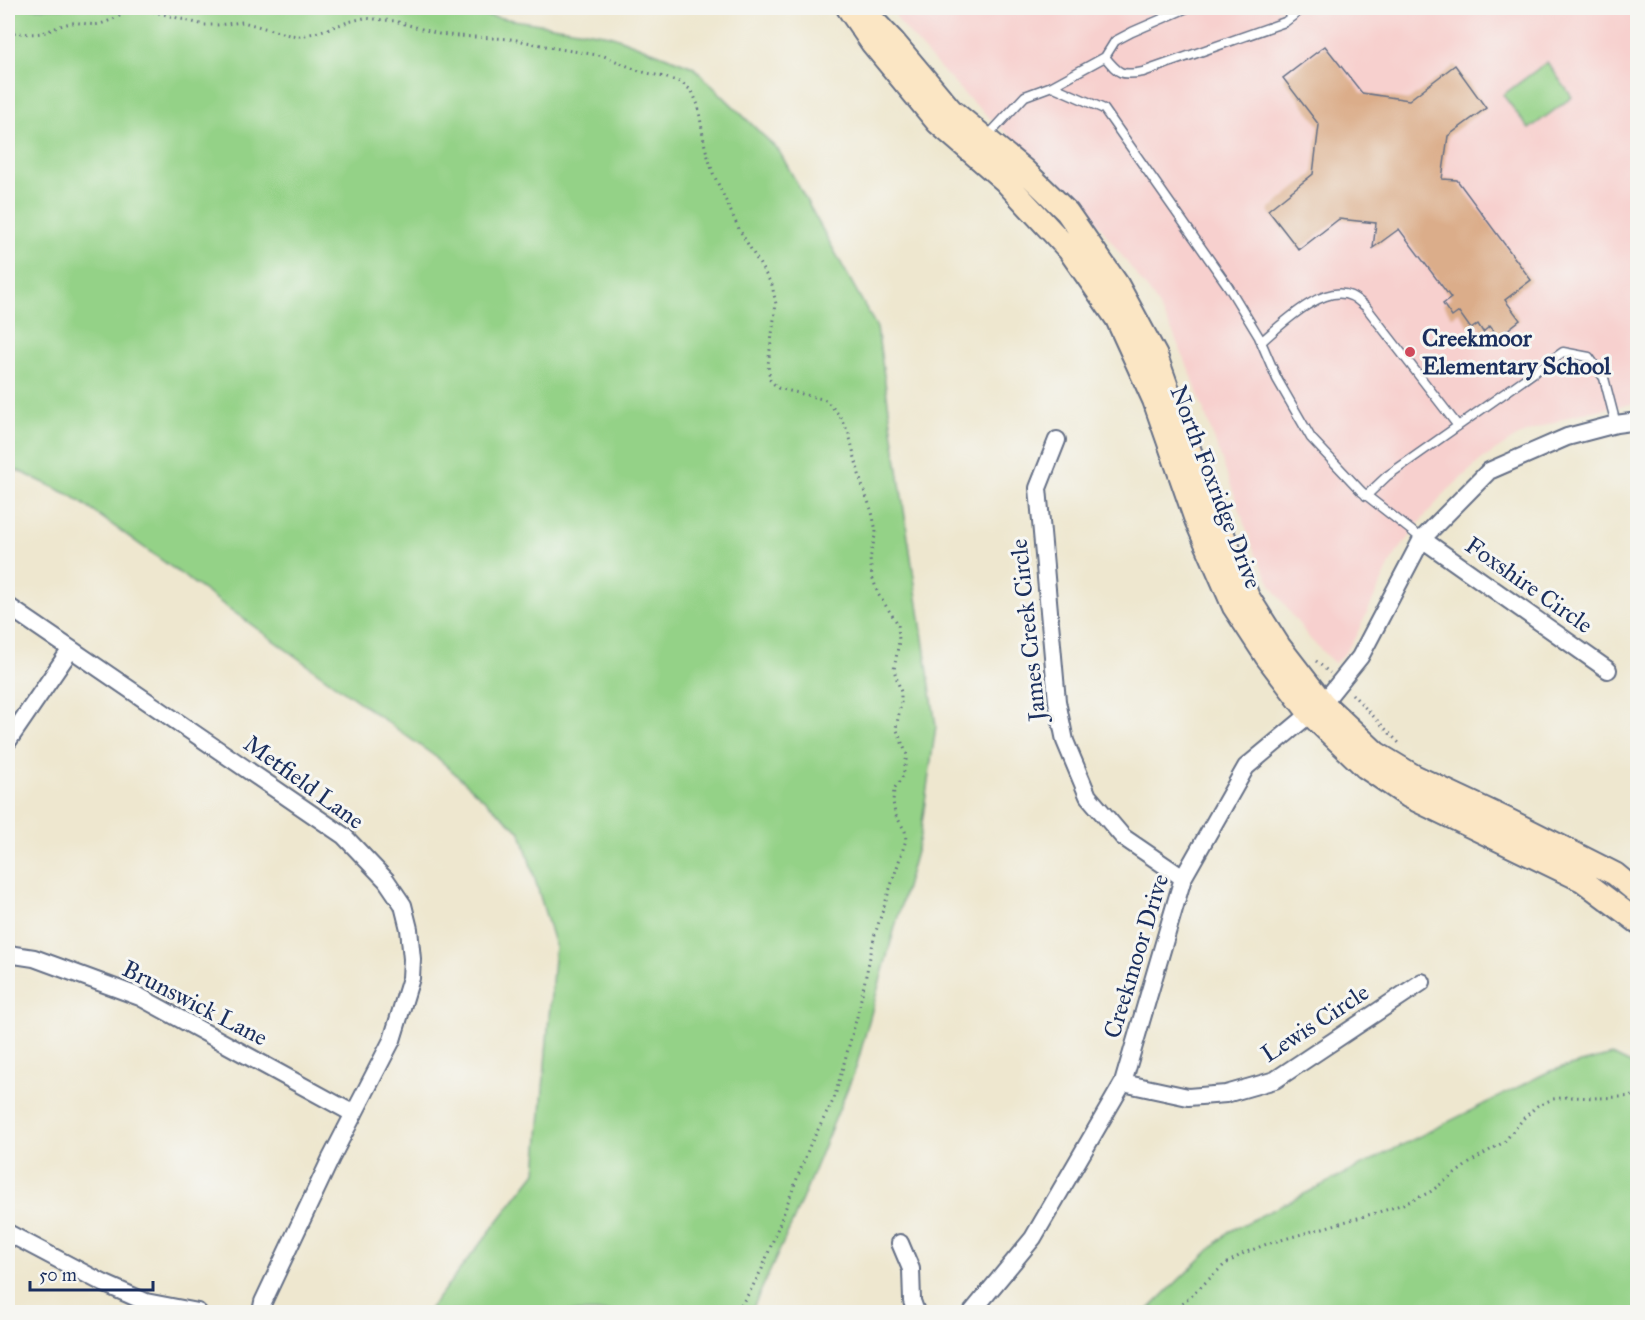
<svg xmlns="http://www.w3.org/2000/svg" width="1645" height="1320" font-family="'IM FELL Great Primer',serif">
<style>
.built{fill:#f7d0ce}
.green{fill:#94d287;stroke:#588072;stroke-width:1.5}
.building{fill:#dbad8a}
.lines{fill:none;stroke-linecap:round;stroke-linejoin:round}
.lane-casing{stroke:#656f86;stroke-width:11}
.street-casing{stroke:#656f86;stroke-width:20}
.secondary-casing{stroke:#656f86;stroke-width:26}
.path{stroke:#656f86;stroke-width:3;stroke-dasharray:1.5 4.5;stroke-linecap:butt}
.lane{stroke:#fff;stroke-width:8}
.street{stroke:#fff;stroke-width:16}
.secondary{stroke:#fbe6c4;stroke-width:22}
.poi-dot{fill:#d1495b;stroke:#f6f6f2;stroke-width:2}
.labels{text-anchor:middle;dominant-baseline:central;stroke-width:6;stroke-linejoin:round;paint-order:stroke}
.poi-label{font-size:24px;font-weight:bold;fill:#1b2f5e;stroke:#f6f6f2;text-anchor:start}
.street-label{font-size:24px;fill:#1b2f5e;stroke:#f6f6f2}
</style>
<rect width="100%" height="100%" fill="#f6f6f2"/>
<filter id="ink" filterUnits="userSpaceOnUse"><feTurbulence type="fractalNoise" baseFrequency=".0167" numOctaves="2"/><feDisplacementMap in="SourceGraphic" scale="12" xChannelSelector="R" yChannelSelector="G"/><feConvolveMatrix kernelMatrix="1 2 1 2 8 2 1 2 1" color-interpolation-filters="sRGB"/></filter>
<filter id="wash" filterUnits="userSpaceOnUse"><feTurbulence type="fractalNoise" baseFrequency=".008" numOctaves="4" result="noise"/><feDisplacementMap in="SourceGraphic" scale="24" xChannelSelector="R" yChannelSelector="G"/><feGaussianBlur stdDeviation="1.35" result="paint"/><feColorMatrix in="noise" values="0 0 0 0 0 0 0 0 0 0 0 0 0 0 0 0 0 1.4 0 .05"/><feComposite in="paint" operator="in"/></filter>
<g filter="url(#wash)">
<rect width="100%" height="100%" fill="#eee7cf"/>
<path class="built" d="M891 8H1637V403L1573 415 1518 436 1481 460 1447 491 1424 517 1393 558 1355 638 1343 656 1334 663 1311 640 1292 615 1273 588 1255 553 1190 372 1173 333 1153 297 1081 201 966 96 928 55 900 23Z"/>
<path class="green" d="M8 8H437L610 35 693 67 779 151 877 328 936 726 920 837 856 1068 794 1219 751 1312H427L536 1172 555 946 521 833 440 760 72 496 19 471 8 472Z
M1547 62 1572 97 1529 129 1503 95Z
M1612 1055 1637 1067V1312H1146L1228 1232 1550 1071Z"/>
<g id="blocks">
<path class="building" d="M1325 46 1362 93 1409 100 1455 65 1486 108 1448 136 1442 179 1457 180 1531 280 1505 300 1520 320 1498 337 1490 326 1483 332 1478 324 1471 329 1459 312 1452 317 1443 304 1451 298 1399 229 1373 248 1376 223 1339 219 1299 250 1268 210 1313 174 1319 125 1283 78Z"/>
</g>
</g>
<g filter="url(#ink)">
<use href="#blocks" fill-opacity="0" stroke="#656f86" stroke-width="1.5"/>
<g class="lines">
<defs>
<path id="lane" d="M1105 57C1119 74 1121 76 1143 72L1285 22 1303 8
M1052 86 1105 57 1115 41 1132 32 1187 8
M985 139 1025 96 1052 86 1104 109 1228 286 1259 337 1277 379 1311 438 1362 492 1422 539
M1261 342C1281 325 1323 283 1351 296 1356 298 1362 304 1366 307L1458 426
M1366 496 1387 476 1563 352 1589 357 1604 378 1616 424"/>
<path id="street" d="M1057 440 1038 488 1057 701 1065 741 1088 796 1123 837 1183 878
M1422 539 1608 670
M8 606 344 836 386 880 403 905 409 929 412 959 411 978 392 1040 331 1158 263 1302 261 1312
M8 741 71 649
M8 954 34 958 140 997 354 1114
M1123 1083 1188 1097 1226 1094 1275 1080 1422 982
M8 1233 103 1283 146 1302 198 1312
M900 1243 911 1269 912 1301 916 1312
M972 1312 1033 1238 1123 1083 1183 878 1246 767 1323 703 1360 657 1422 539 1489 471 1567 437 1616 424 1638 421"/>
<path id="secondary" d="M848 8 872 43 938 123 1005 181 1069 250 1117 319 1154 400 1196 520 1234 607 1266 656 1310 714 1365 767 1408 796 1582 880 1638 922
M866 8 873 20 894 42 951 110 1024 170 1067 212 1117 284 1156 356 1189 449 1248 597 1279 646 1323 703 1376 753 1414 776 1508 820 1615 874 1638 893"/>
</defs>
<use href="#lane" class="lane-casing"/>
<use href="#street" class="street-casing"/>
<use href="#secondary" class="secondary-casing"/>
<path class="path" d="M8 34C18 32 30 35 41 33 52 31 61 24 72 23 82 22 91 26 100 24 114 20 126 11 140 8L204 25H217L243 22 289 35 300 36 315 33 348 22 364 18 395 21 439 34 458 36 512 39 560 49 604 56 639 71 664 77 682 83 692 91 698 105 705 147 713 173 739 229 772 285 776 304 768 365 770 380 778 388 826 400 840 416 849 434 861 482 872 512 876 531 870 559 872 576 878 594 898 624 899 641 894 670 901 692V704L896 728 907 755 903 776 894 789 893 801 895 814 905 831 906 840 875 934 857 1017 834 1099 810 1145 762 1269 749 1293 736 1312
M1316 661 1330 673
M1352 694 1399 743
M1174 1312 1224 1265 1244 1253 1267 1244 1389 1209 1411 1201 1430 1192 1475 1159 1504 1142 1524 1118 1537 1106 1553 1099 1567 1097 1600 1098 1638 1096"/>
<use href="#lane" class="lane"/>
<use href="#street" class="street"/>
<use href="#secondary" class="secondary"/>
</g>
</g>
<circle class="poi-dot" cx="1410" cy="352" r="6"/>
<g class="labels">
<g class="poi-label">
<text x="1422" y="338">Creekmoor<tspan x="1422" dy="28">Elementary School</tspan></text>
</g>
<g class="street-label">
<text transform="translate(1216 487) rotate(69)">North Foxridge Drive</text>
<text transform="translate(1529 585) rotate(35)">Foxshire Circle</text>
<text transform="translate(1028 630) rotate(-96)">James Creek Circle</text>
<text transform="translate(304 782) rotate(36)">Metfield Lane</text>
<text transform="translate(1136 956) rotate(-73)">Creekmoor Drive</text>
<text transform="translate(195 1003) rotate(27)">Brunswick Lane</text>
<text transform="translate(1315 1023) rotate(-33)">Lewis Circle</text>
</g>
</g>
<rect width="1645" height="1320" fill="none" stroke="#f6f6f2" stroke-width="30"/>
<path d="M30 1281v9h123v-9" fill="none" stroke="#1b2f5e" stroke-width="3"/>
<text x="39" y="1281" font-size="18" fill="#1b2f5e" stroke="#f6f6f2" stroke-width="4.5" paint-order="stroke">50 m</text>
</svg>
